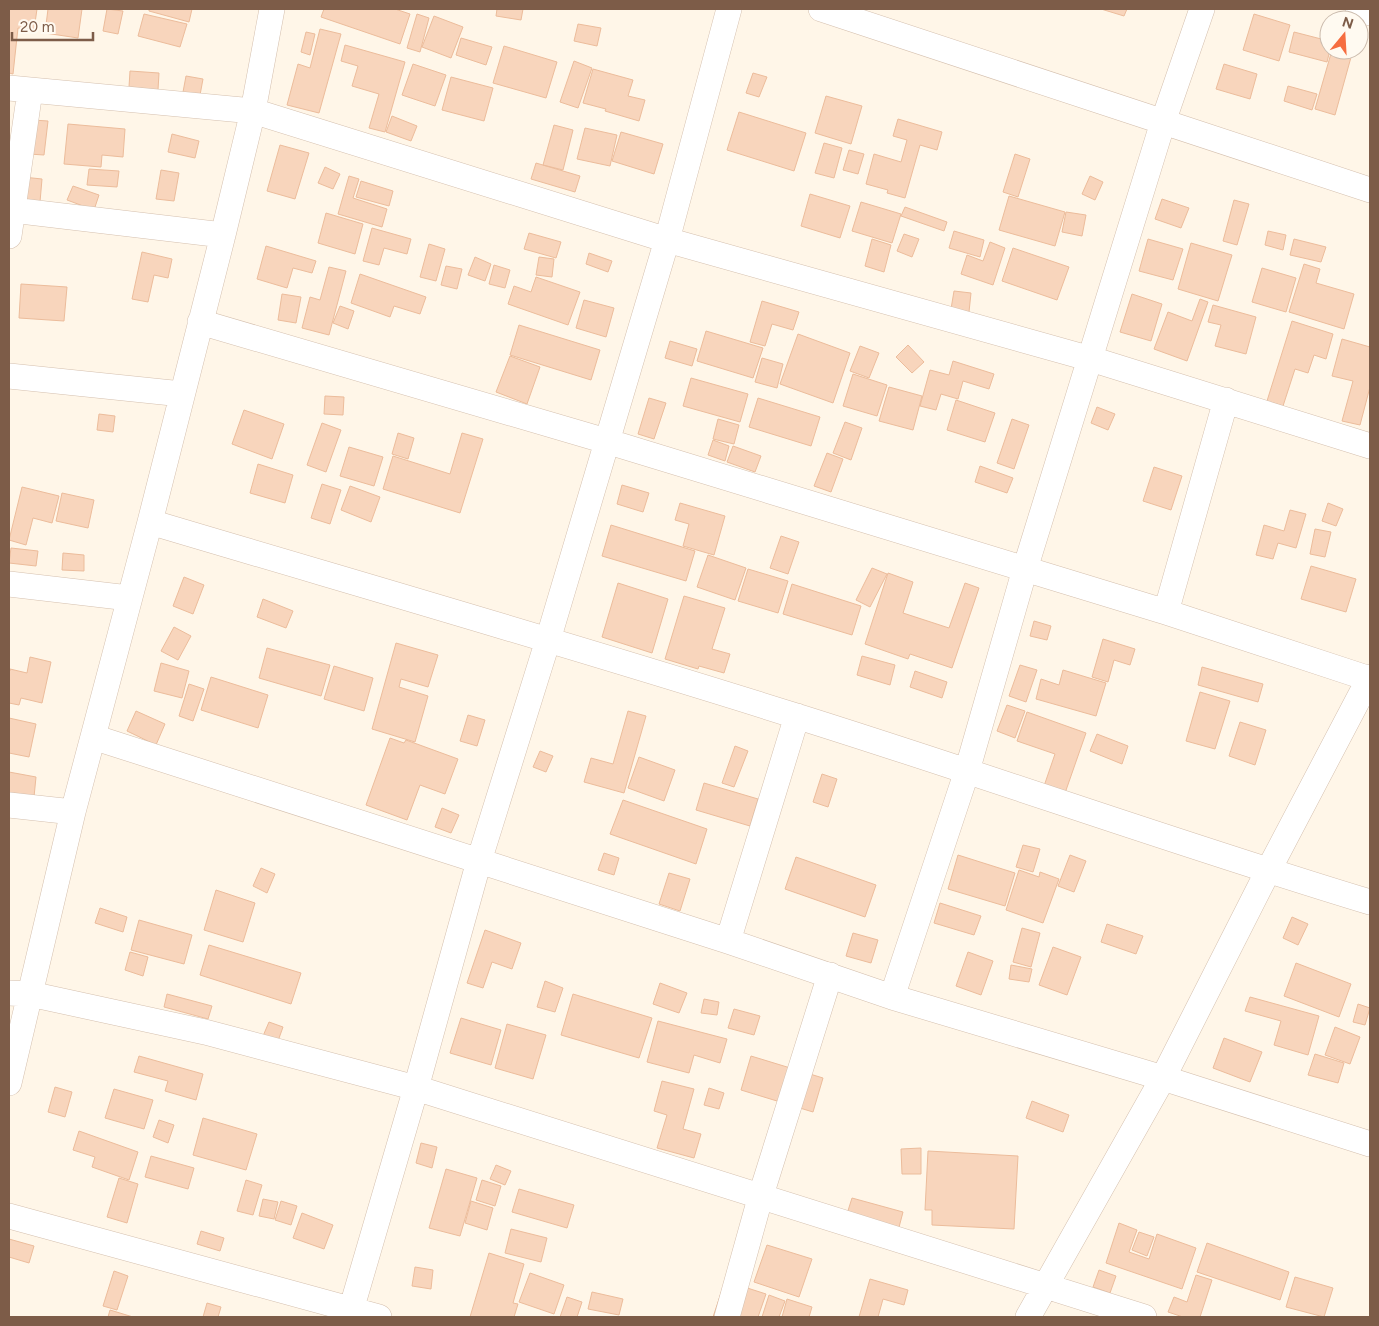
<svg xmlns="http://www.w3.org/2000/svg" width="1379" height="1326" font-family="Figtree,sans-serif">
<style>
.building{fill:#f8d5bc;stroke:#ecbc9b}
.lines{fill:none;stroke-linecap:round;stroke-linejoin:round}
.street-casing{stroke:#d5c0af;stroke-width:26}
.street{stroke:#fff;stroke-width:25}
</style>
<rect width="100%" height="100%" fill="#fff6e8"/>
<path class="building" d="M9 9H37L34 30 18 28 13 74 9 73Z
M48 9H82L78 38 45 33Z
M107 9 123 11 118 34 103 31Z
M149 9H192L189 22 149 11Z
M324 9H395L410 14 400 44 321 17Z
M497 9H523L521 20 496 16Z
M1101 9H1127L1124 16Z
M144 14 187 24 180 47 138 36Z
M417 14 429 18 420 52 407 48Z
M1254 14 1290 25 1279 61 1243 50Z
M434 16 463 27 451 58 422 47Z
M578 24 601 28 597 46 574 41Z
M320 29 341 34 319 113 287 105 298 64 310 68Z
M306 32 315 34 310 55 301 52Z
M1294 32 1329 41 1330 50 1327 62 1289 52Z
M461 38 492 47 486 65 456 55Z
M345 45 405 62 385 132 369 128 379 94 352 86 358 66 341 61Z
M504 46 557 62 546 98 493 83Z
M1332 50H1353L1335 115 1315 109Z
M574 61 592 68 578 108 560 102Z
M413 64 446 75 435 106 402 95Z
M1224 64 1257 74 1250 99 1216 89Z
M593 69 633 80 628 96 645 100 639 121 605 111 606 109 583 103Z
M130 71 159 73 158 90 129 87Z
M753 73 767 77 759 97 746 93Z
M186 76 203 79 200 95 183 92Z
M451 77 493 88 484 121 442 110Z
M1288 86 1317 94 1312 110 1284 101Z
M826 96 862 106 851 144 815 133Z
M739 112 806 133 794 171 727 150Z
M392 116 417 126 411 141 386 132Z
M898 119 942 132 937 150 920 145 905 198 887 193 888 190 866 184 874 154 901 162 907 140 893 136Z
M33 120 48 121 44 155 29 154Z
M68 124 125 129 123 157 102 155 101 167 64 164Z
M554 125 573 130 563 170 543 165Z
M585 128 617 135 610 166 577 159Z
M621 132 663 144 654 174 612 161Z
M172 134 199 141 195 158 168 152Z
M824 143 842 148 834 178 815 173Z
M280 145 309 153 295 199 267 191Z
M849 150 864 154 858 174 843 170Z
M1015 154 1030 159 1018 197 1003 192Z
M536 163 580 176 575 192 531 179Z
M325 167 340 174 333 189 318 183Z
M89 169 119 171 117 187 87 185Z
M161 170 179 173 174 201 156 199Z
M349 176 359 179 353 198 387 209 382 227 338 214Z
M1090 176 1103 182 1095 200 1082 194Z
M23 177 42 179 40 202 21 200Z
M361 181 393 191 389 206 356 197Z
M73 186 99 195 94 210 67 200Z
M810 194 850 206 840 238 801 226Z
M1009 196 1065 212 1055 246 999 230Z
M1162 199 1189 208 1181 228 1155 219Z
M1234 200 1249 204 1237 245 1223 241Z
M861 202 901 214 892 243 852 231Z
M905 207 947 222 944 231 901 216Z
M1066 212 1086 215 1082 236 1062 232Z
M326 213 363 224 355 254 318 243Z
M372 228 411 239 407 254 384 248 379 265 363 261Z
M954 231 984 240 980 257 949 248Z
M1268 231 1286 235 1283 250 1265 245Z
M529 233 561 242 556 258 524 249Z
M904 234 919 239 912 257 897 251Z
M872 239 891 245 884 272 865 266Z
M1148 239 1183 249 1173 280 1139 271Z
M1294 239 1326 247 1321 262 1290 255Z
M990 242 1005 248 993 285 961 274 967 255 983 261Z
M1191 243 1232 255 1218 301 1178 289Z
M429 244 445 249 436 281 420 277Z
M266 246 316 261 312 273 293 268 287 288 257 279Z
M1013 248 1069 267 1057 300 1002 281Z
M142 252 172 259 168 278 154 275 148 302 132 299Z
M589 253 612 261 608 272 586 264Z
M475 257 491 264 485 281 468 275Z
M539 257 554 259 552 277 536 275Z
M1304 264 1320 269 1316 283 1354 294 1344 329 1289 312Z
M494 265 510 270 505 288 489 284Z
M446 266 462 269 457 289 441 285Z
M329 267 346 271 329 335 302 328 310 297 320 300Z
M1262 268 1296 278 1286 312 1252 302Z
M360 274 426 297 420 314 394 306 390 317 351 303Z
M536 277 580 292 568 325 508 304 514 286 531 292Z
M21 284 67 287 64 321 19 318Z
M954 291 971 293 969 312 951 309Z
M282 294 301 297 296 323 278 320Z
M1132 294 1162 304 1151 341 1120 332Z
M1200 299 1208 302 1187 361 1154 349 1168 312 1192 321Z
M584 300 614 308 606 337 576 328Z
M762 301 799 312 793 330 772 324 765 346 750 342Z
M1213 305 1256 317 1246 354 1215 346 1221 325 1208 322Z
M340 306 354 311 348 329 333 323Z
M1292 321 1333 334 1326 359 1314 355 1308 373 1295 369 1283 406 1267 401Z
M519 325 600 350 591 380 510 355Z
M706 331 763 348 753 378 697 361Z
M798 334 850 353 833 403 780 384Z
M1342 339 1370 347V387L1360 425 1342 421 1353 381 1332 376Z
M670 341 697 349 692 366 665 358Z
M908 345 924 362 912 373 896 357Z
M860 346 879 353 869 378 850 371Z
M510 356 540 367 527 404 496 392Z
M762 358 783 364 777 388 755 382Z
M953 361 994 374 989 389 963 381 958 399 941 394 936 410 920 406 930 370 949 375Z
M853 374 887 385 877 416 843 406Z
M691 378 748 394 740 422 683 406Z
M889 387 922 396 913 430 879 421Z
M325 396 344 397 343 415 324 414Z
M649 398 666 403 654 439 638 434Z
M758 398 820 417 811 446 749 427Z
M956 400 995 413 985 442 947 430Z
M1097 407 1115 414 1108 430 1091 423Z
M244 410 284 424 272 459 232 444Z
M99 414 115 416 113 432 97 430Z
M718 419 739 425 734 444 713 439Z
M1012 419 1029 425 1014 469 997 463Z
M845 422 862 428 851 460 833 453Z
M322 423 341 430 326 472 307 465Z
M398 433 414 438 408 459 392 454Z
M462 433 483 439 460 513 383 489 393 456 450 474Z
M713 440 729 446 725 461 708 455Z
M733 446 761 456 755 472 727 462Z
M349 447 383 457 374 486 340 476Z
M827 453 843 459 831 492 814 486Z
M258 464 293 475 285 503 250 493Z
M980 466 1013 478 1007 493 975 482Z
M1154 467 1182 476 1171 510 1143 501Z
M322 484 341 490 330 524 311 518Z
M622 485 649 493 643 512 617 504Z
M350 486 380 497 371 522 341 510Z
M22 487 59 496 52 523 33 518 26 545 9 540Z
M62 493 94 500 88 528 56 521Z
M680 503 725 516 714 555 683 546 689 524 675 520Z
M1328 503 1343 509 1336 526 1322 521Z
M1290 510 1306 514 1296 548 1278 543 1273 559 1256 555 1264 525 1284 531Z
M611 525 695 551 686 581 602 556Z
M1315 529 1331 532 1325 557 1310 554Z
M781 536 799 542 788 574 770 568Z
M11 548 38 551 36 566 9 563Z
M63 553 84 555V571L62 570Z
M708 555 746 568 735 600 697 587Z
M1311 566 1356 579 1346 612 1301 599Z
M872 568 887 574 870 607 856 600Z
M748 569 788 581 778 613 738 601Z
M888 573 913 582 903 613 949 628 965 583 979 588 952 668 910 654 908 659 865 644Z
M184 577 204 585 193 614 173 606Z
M618 583 668 599 652 653 602 637Z
M792 584 861 606 852 635 783 614Z
M684 596 725 608 712 649 730 654 724 673 699 666 698 669 665 659Z
M263 599 293 611 286 628 257 617Z
M1034 621 1051 626 1047 640 1030 636Z
M174 627 191 636 178 660 161 651Z
M1103 639 1135 649 1130 665 1114 660 1108 682 1092 677Z
M396 643 438 655 428 687 401 679 399 687 428 696 415 742 372 729Z
M267 648 330 665 321 696 259 678Z
M862 656 895 665 890 685 857 675Z
M30 657 51 662 42 703 21 698 19 705 9 703V671H10V669L27 673Z
M161 663 189 671 182 698 154 691Z
M1020 665 1037 670 1026 702 1009 696Z
M334 666 373 678 364 711 324 699Z
M1202 667 1263 684 1258 702 1198 685Z
M1063 670 1106 683 1096 716 1036 699 1041 679 1059 685Z
M915 671 947 682 942 698 910 687Z
M211 677 268 695 258 728 201 710Z
M189 684 204 689 193 721 179 716Z
M1200 692 1230 701 1215 749 1186 741Z
M1007 705 1025 711 1015 738 997 731Z
M136 711 165 724 156 745 127 731Z
M628 711 646 716 624 793 584 782 591 758 613 764Z
M1027 712 1086 733 1064 796 1043 789 1055 754 1017 741Z
M468 715 485 720 477 746 460 741Z
M9 718 36 724 29 757 9 753Z
M1240 722 1266 730 1255 765 1229 756Z
M1097 734 1128 746 1122 764 1090 751Z
M390 738 404 743 406 740 458 759 445 794 420 785 407 820 366 805Z
M735 746 748 751 734 787 722 783Z
M540 751 553 756 546 772 533 767Z
M639 757 675 770 664 801 628 788Z
M9 772 36 777 34 797 9 793Z
M822 774 837 779 828 807 813 802Z
M704 783 758 799 750 826 696 810Z
M623 800 707 829 696 864 610 834Z
M442 808 459 815 451 833 435 827Z
M1023 845 1040 849 1033 872 1016 867Z
M604 853 619 858 614 875 598 870Z
M958 855 1015 873 1005 906 948 889Z
M1070 855 1086 861 1074 892 1058 886Z
M796 857 876 885 865 917 785 889Z
M261 868 275 874 267 893 253 886Z
M1019 870 1039 877 1040 872 1059 879 1043 923 1006 910Z
M669 873 690 879 680 911 659 904Z
M216 890 255 903 243 942 204 930Z
M940 903 981 916 974 935 934 923Z
M100 908 127 917 123 932 95 923Z
M1292 917 1308 924 1298 945 1283 938Z
M139 920 192 935 184 964 131 950Z
M1107 924 1143 936 1136 954 1101 942Z
M1022 928 1040 933 1031 967 1013 962Z
M485 930 521 943 512 969 492 962 483 988 467 983Z
M853 933 878 940 871 963 846 956Z
M209 945 301 973 291 1004 200 975Z
M1053 947 1081 957 1067 995 1039 985Z
M130 952 148 957 143 976 125 970Z
M968 952 993 961 981 995 956 986Z
M1296 963 1351 984 1339 1017 1284 996Z
M1011 965 1032 969 1029 982 1009 979Z
M545 981 563 988 555 1012 537 1007Z
M660 983 687 993 679 1013 653 1004Z
M167 994 212 1006 208 1019 164 1007Z
M573 994 652 1018 639 1058 561 1035Z
M1250 997 1319 1016 1308 1055 1274 1045 1281 1021 1245 1011Z
M704 999 719 1002 717 1015 701 1013Z
M1358 1004 1370 1008 1365 1025 1353 1022Z
M734 1009 760 1016 754 1035 728 1028Z
M461 1018 501 1030 491 1065 450 1053Z
M658 1021 727 1039 720 1063 694 1055 689 1073 647 1062Z
M269 1022 283 1027 278 1041 263 1036Z
M507 1024 546 1035 533 1079 495 1068Z
M1335 1027 1360 1037 1350 1064 1325 1055Z
M1224 1038 1262 1052 1250 1082 1213 1068Z
M1315 1054 1344 1063 1338 1083 1308 1075Z
M139 1056 203 1074 196 1100 165 1091 168 1081 134 1072Z
M751 1056 823 1078 813 1112 741 1090Z
M662 1081 694 1089 683 1129 701 1134 694 1158 657 1148 667 1115 654 1111Z
M55 1087 72 1092 65 1117 48 1112Z
M709 1088 724 1093 719 1109 704 1105Z
M114 1089 153 1100 144 1129 105 1118Z
M1032 1101 1069 1115 1063 1132 1026 1118Z
M203 1118 257 1134 246 1170 193 1155Z
M159 1120 174 1125 168 1143 153 1137Z
M79 1131 138 1152 129 1180 92 1167 95 1157 73 1150Z
M421 1143 437 1147 432 1168 416 1163Z
M921 1148V1174H902L901 1149Z
M928 1151 1018 1156 1014 1229 932 1225V1210H925Z
M151 1156 194 1168 188 1189 145 1177Z
M496 1165 511 1171 505 1185 490 1179Z
M446 1169 477 1178 460 1236 429 1228Z
M119 1178 138 1184 127 1223 107 1217Z
M246 1180 262 1185 253 1215 237 1211Z
M482 1180 501 1186 495 1206 476 1200Z
M519 1189 574 1205 567 1228 512 1212Z
M852 1198 903 1212 898 1231 846 1217Z
M263 1199 278 1202 274 1219 259 1216Z
M281 1201 297 1206 291 1225 275 1220Z
M471 1201 493 1208 487 1230 465 1223Z
M302 1213 333 1225 324 1249 293 1238Z
M1119 1223 1137 1230 1129 1252 1149 1259 1157 1234 1196 1248 1182 1289 1106 1263Z
M511 1229 547 1238 541 1262 505 1253Z
M201 1231 224 1238 220 1251 197 1244Z
M1139 1232 1154 1237 1147 1256 1132 1250Z
M9 1239 34 1246 29 1263 9 1257Z
M1207 1243 1289 1272 1280 1300 1197 1272Z
M767 1245 812 1259 799 1297 754 1282Z
M489 1253 524 1264 513 1303 518 1304 514 1317H470Z
M732 1260 738 1285 766 1294 758 1317H713Z
M415 1267 433 1270 431 1289 412 1286Z
M1099 1270 1116 1276 1110 1293 1093 1287Z
M114 1271 128 1276 117 1310 103 1306Z
M530 1273 564 1285 554 1314 519 1302Z
M1196 1275 1212 1280 1200 1317H1183L1168 1312 1174 1297 1187 1302Z
M1295 1277 1333 1288 1324 1317 1286 1307Z
M870 1279 908 1290 904 1305 883 1299 878 1317H859Z
M592 1292 623 1299 619 1315 588 1309Z
M769 1295 785 1301 779 1317H762Z
M567 1297 582 1302 577 1317H560Z
M787 1299 812 1307 809 1317H782Z
M207 1303 221 1307 218 1317H203Z
M110 1310 133 1317H108Z"/>
<g class="lines">
<defs>
<path id="street" d="M821 9 1370 190
M1358 9 1370 13
M9 88 253 111 667 240 1091 359 1370 446
M12 210 223 235
M9 236 30 91
M200 322 606 441 1025 569 1166 612 1370 679
M9 376 182 394
M150 522C365 586 581 648 796 716 988 776 1178 844 1370 902
M9 584 129 598
M1166 612 1226 400
M93 737 728 941 892 997 1163 1078 1370 1144
M9 805 73 812
M728 941 797 716
M9 993 30 994 205 1032 416 1088 1144 1317
M892 997 967 771 1025 569 1163 122 1202 9
M9 1083 73 812 150 522 223 235 253 111 272 9
M9 1216 379 1317
M349 1317 416 1088 479 861 548 640 667 240 729 9
M727 1317 761 1195 830 975
M1028 1317 1163 1078 1268 871 1370 677"/>
</defs>
<use href="#street" class="street-casing"/>
<use href="#street" class="street"/>
</g>
<rect width="1379" height="1326" fill="none" stroke="#7d5c48" stroke-width="20"/>
<g transform="translate(1344 35) rotate(18)"><circle r="24" fill="#fffaf1" stroke="#cbbbad"/>
<path d="M0-4L9 19L0 12L-9 19Z" fill="#f66d40"/>
<text y="-8" font-size="14" font-weight="bold" text-anchor="middle" fill="#7d5c48">N</text>
</g>
<path d="M12 32v8h81v-8" fill="none" stroke="#7d5c48" stroke-width="2.5"/>
<text x="20" y="32" font-size="15" fill="#7d5c48" stroke="#fffaf1" stroke-width="4" paint-order="stroke">20 m</text>
</svg>
